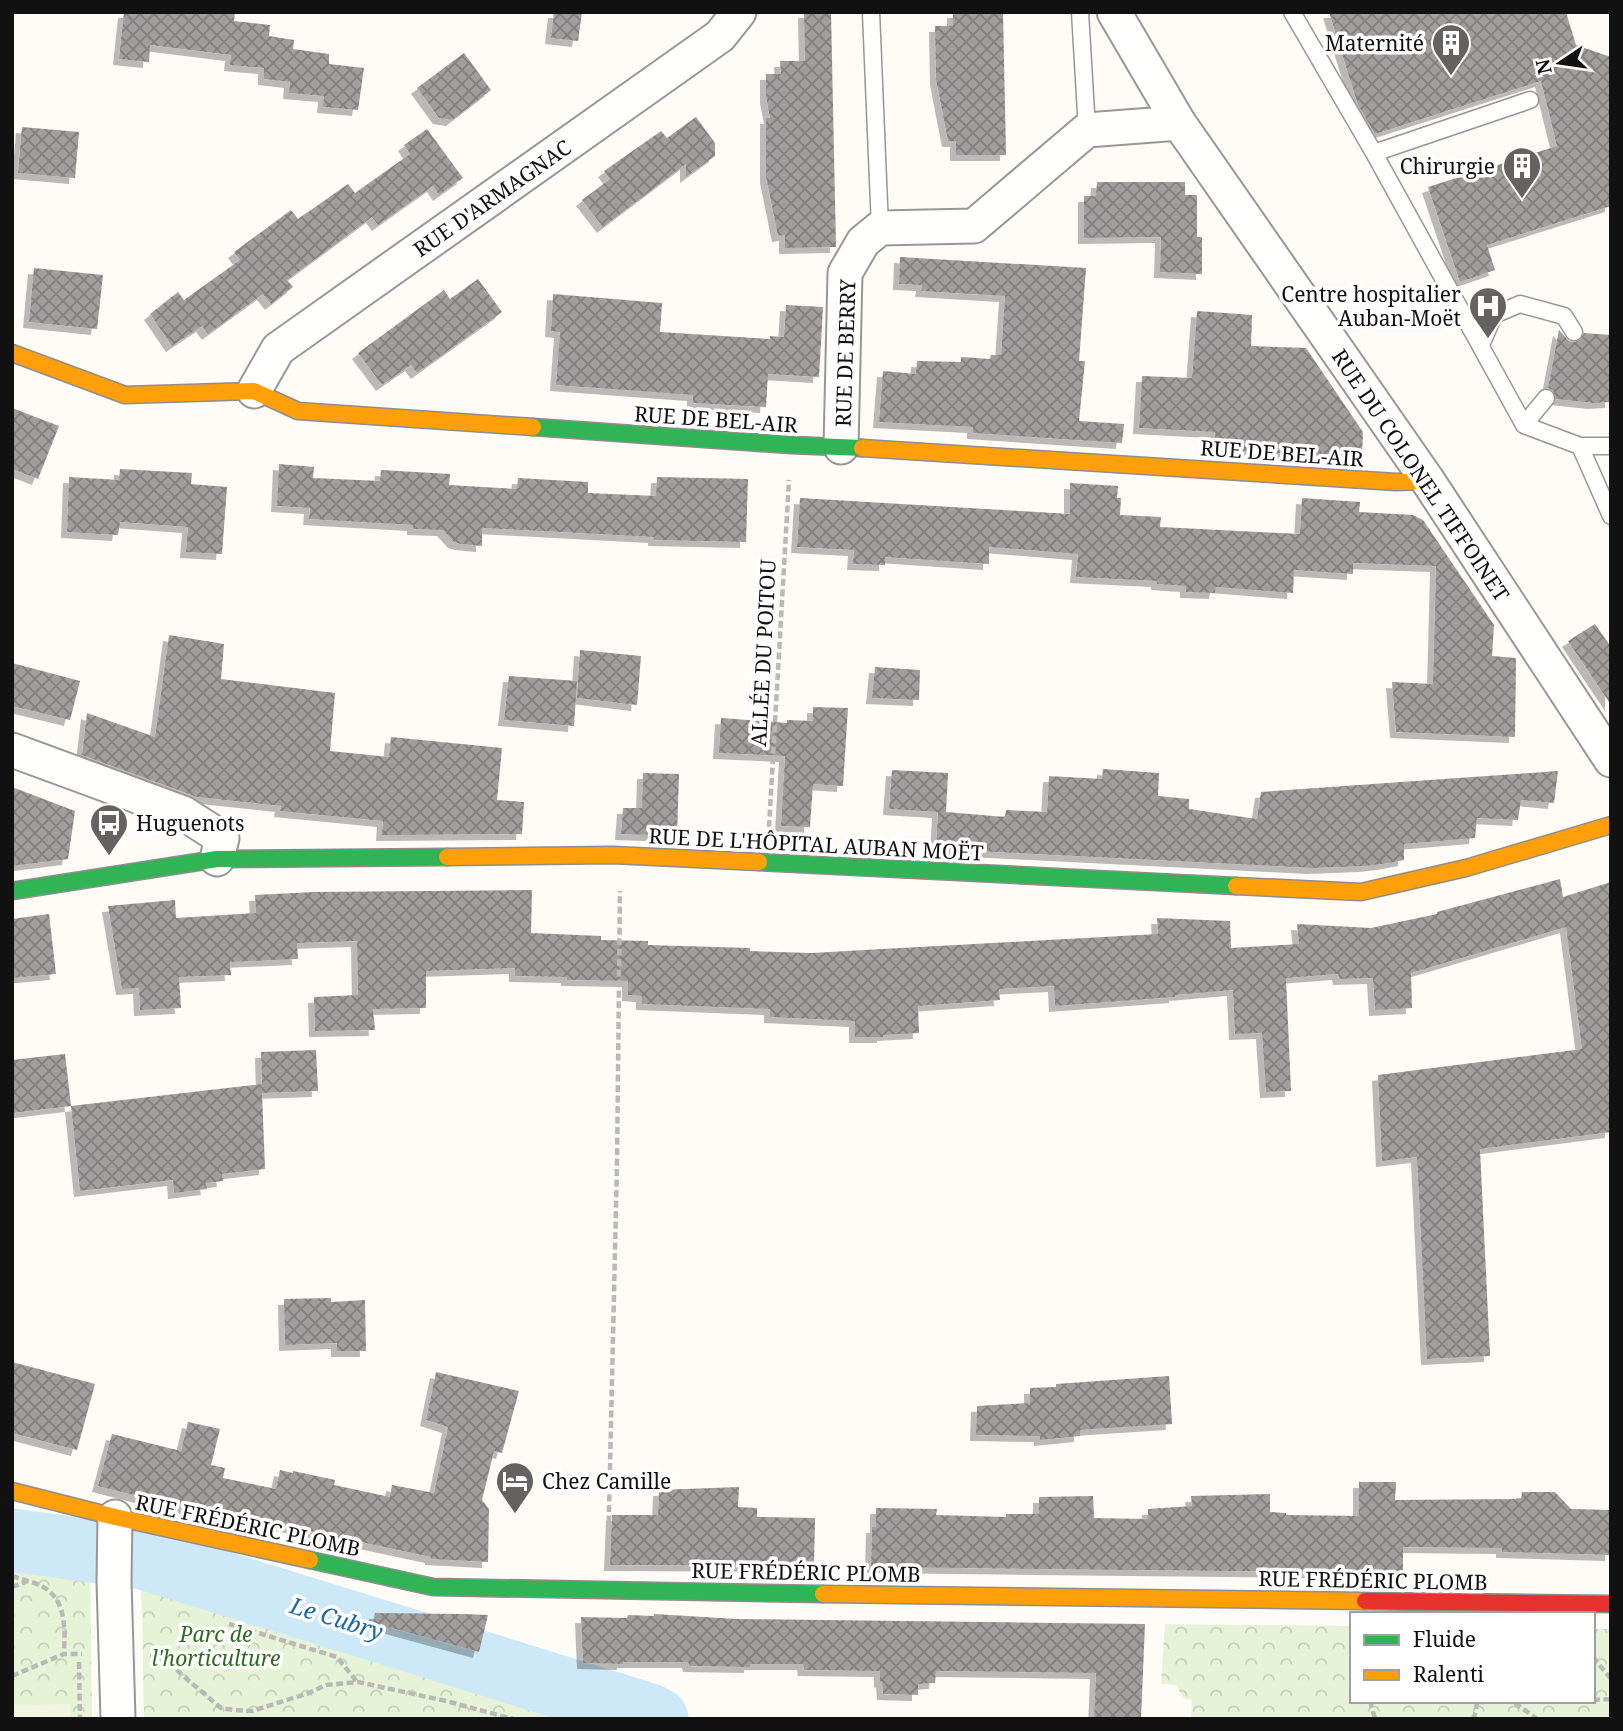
<svg xmlns="http://www.w3.org/2000/svg" width="1623" height="1731" font-family="'Noto Serif',serif">
<style>
.park{fill:url(#park-crowns)}
.pitch{fill:#f0f6e1}
.lines{fill:none;stroke-linecap:round;stroke-linejoin:round}
.river{stroke:#cde8f7;stroke-width:63}
.building{fill:url(#building-cross-hatch);filter:url(#shadow)}
.lane-casing{stroke:#979795;stroke-width:19}
.street-casing{stroke:#979795;stroke-width:37}
.fast-casing{stroke:#8e8d8b;stroke-width:19}
.slow-casing{stroke:#8e8d8b;stroke-width:19}
.jam-casing{stroke:#8e8d8b;stroke-width:19}
.path{stroke:#b9b9b8;stroke-width:4.5;stroke-dasharray:7 3.5;stroke-linecap:butt}
.lane{stroke:#fffffe;stroke-width:16}
.street{stroke:#fffffe;stroke-width:33}
.fast{stroke:#30b455;stroke-width:16}
.slow{stroke:#ff9f0a;stroke-width:16}
.jam{stroke:#e5322d;stroke-width:16}
.labels{text-anchor:middle;dominant-baseline:central;stroke-width:7;stroke-linejoin:round;paint-order:stroke}
.poi-label{font-size:21px;fill:#111;stroke:#fff;text-anchor:end}
.street-label{font-size:21px;fill:#111;stroke:#fff}
.park-label{font-size:21px;font-style:italic;fill:#2f6b1f;stroke:#fff}
.water-label{font-size:23px;font-style:italic;fill:#1768a6;stroke:#fff}
</style>
<defs>
<pattern id="park-crowns" width="20" height="18" patternUnits="userSpaceOnUse" patternTransform="scale(1.75)"><rect width="20" height="18" fill="#e7f3d7"/><path d="M2 6a3 3 0 1 1 6 0M12 15a3 3 0 1 1 6 0" fill="none" stroke="#c5cfb8"/></pattern>
<pattern id="building-cross-hatch" width="8" height="8" patternUnits="userSpaceOnUse" patternTransform="scale(1.75)"><rect width="8" height="8" fill="#a19f9c"/><path d="M0 0l8 8M0 8l8-8" fill="none" stroke="#82807e"/></pattern>
<filter id="shadow"><feDropShadow dx="-6" dy="6" stdDeviation="0" flood-color="#0004"/></filter>
</defs>
<rect width="100%" height="100%" fill="#fdfcf7"/>
<path class="park" d="M138 1545 644 1700 687 1719H144L142 1611Z
M12 1552 90 1561 92 1719H12Z
M1165 1624 1352 1626V1701H1593V1629H1611V1719H1191L1192 1700 1185 1699 1179 1691 1178 1685 1161 1684Z"/>
<path class="pitch" d="M70 1704V1719H12V1705Z"/>
<g class="lines">
<path class="river" d="M12 1540 143 1558 647 1714 657 1719"/>
</g>
<path class="building" d="M124 12H235L234 21 270 25 269 36 294 40 293 49 329 54V64L364 68 358 110 323 107 324 96 289 93 290 82 264 79V68L230 65 231 55 150 45 149 62 119 59Z
M554 12H582L578 41 551 38Z
M804 12H831L836 247 785 248V235L778 236 766 177V118H770L766 97V74H781L780 61H805Z
M953 12H1003L1006 155H956V141H948L936 79 935 26H953Z
M1329 12H1566L1576 45 1611 57V206L1487 245 1495 270 1460 282 1428 187 1557 146 1541 81 1375 134 1358 105Z
M464 53 491 90 452 120 439 118 417 88Z
M696 117 715 143V156L686 177V164L603 227 582 200 610 179 604 171 661 131 667 138Z
M22 127 79 132 75 178 18 173Z
M427 129 463 178 439 195 433 186 378 225 372 217 287 280 293 287 271 304 263 294 208 334 202 326 172 346 150 314 178 292 184 300 240 260 234 252 291 210 298 219 348 184 355 193 410 154 404 145Z
M1097 182H1185V195H1197V237H1202V274L1160 272 1161 237 1084 238V196H1096Z
M900 257 1086 268 1079 361H1085L1079 421 1124 424 1122 443 973 433V427L879 422 883 371 916 374 917 361 961 362V357L990 359 991 355H1001L1005 296 921 291 922 285 899 284Z
M34 268 103 275 97 329 29 322Z
M478 279 502 312 417 373 411 365 382 385 358 353 444 290 450 299Z
M553 294 662 303 660 332 770 339V336L784 337 786 305 823 307 819 377 768 374 766 407 693 403V395L556 385 560 332 551 331Z
M1197 311 1252 315 1251 346 1306 348 1363 432 1362 458 1214 449 1215 432 1139 428 1142 376 1192 378Z
M1559 330 1569 341 1574 342 1580 340 1584 333 1611 335V402L1594 403 1556 399 1553 390 1548 388Z
M12 408 59 426 38 479 12 469Z
M279 464 314 467 313 478 380 481 381 470 450 474 449 485 517 489 518 478 588 482V493L656 496 657 477 748 479 746 542 654 540V537L482 528V546L461 544 454 542 443 530 413 529V525L309 519 310 508 277 506Z
M120 469 192 473 191 484 227 487 222 554 186 552 188 527 120 522 118 535 67 532 69 477 119 480Z
M1070 483 1118 486 1117 498H1121L1120 515 1161 517 1160 527 1300 534 1302 498 1360 502 1359 512 1413 515 1423 520 1494 625 1492 656 1516 658 1515 737 1396 732 1392 682 1433 684 1436 566 1353 563V574L1294 570 1293 593 1216 587 1215 593 1186 592V586L1157 584V581L1076 577 1078 554 989 547V564L885 557V565L853 564 854 550 797 547 800 498 1070 514Z
M1595 624 1611 647V705L1568 641Z
M169 635 224 644 221 679 335 693 330 751 389 757 391 737 502 748 497 800 524 802 522 834 382 835 383 821 280 811 281 806 197 797 82 755 87 713 155 737Z
M580 650 641 656 637 705 577 698Z
M12 663 80 681 70 720 12 706Z
M875 667 920 670 919 700 872 698Z
M509 676 577 681 574 726 504 720Z
M813 707 848 708 843 786 813 784 810 827 781 826 785 756 719 753 721 718 787 723V720L813 721Z
M1103 769 1159 773 1158 796 1189 799V809L1257 819 1261 792 1558 771 1554 803 1521 800 1518 820 1477 818 1475 838 1404 844V860L1383 864 1365 866 1313 868 936 849 938 812 889 809 892 770 948 773 946 812 1005 817 1006 810 1047 812 1049 776 1102 779Z
M643 773 679 774 677 836 621 834 623 808H642Z
M12 787 75 811 68 859 12 866Z
M1560 879 1563 897 1611 882V1132L1480 1149 1490 1356 1427 1359 1417 1157 1382 1161 1378 1075 1582 1049 1566 927 1411 973 1412 1008 1375 1010 1373 978 1339 979 1338 974 1286 978 1291 1091 1266 1092 1262 1033 1235 1034 1233 990 1175 995V997L1055 1006 1054 986 999 989 1000 1000 918 1006 919 1033 883 1035V1037H855V1021L770 1017V1009L642 1004V996L628 995V981L567 980V977L515 976V968L426 971V1008L373 1009 375 1030 315 1031 314 997 358 995 357 941 297 943 298 959 230 962 231 975 179 977 181 1008 140 1010 139 988 122 989 108 906 175 900 176 918 256 913 255 895 314 892 532 890 531 933 601 936V940L648 941V945L750 948V951L812 953 882 949 1158 934 1157 918 1230 921 1231 948 1299 944 1297 924 1371 928 1437 914V912Z
M49 914 56 974 12 978V919Z
M316 1050 318 1091 262 1093 265 1169 222 1174 223 1181 206 1183 207 1189 174 1193 173 1180 80 1191 71 1106 262 1084 261 1052Z
M65 1054 71 1106 12 1113V1060Z
M331 1298V1302L365 1300 366 1351H337V1343L285 1345 284 1299Z
M12 1362 95 1384 77 1450 12 1433Z
M436 1372 519 1391 502 1453 494 1451 482 1500 489 1509 488 1562 431 1559V1557L220 1512 180 1507 98 1486 112 1434 181 1451 188 1422 220 1429 211 1465 225 1468 223 1478 276 1489 280 1470 293 1473V1471L335 1480 334 1485 390 1497 392 1485 434 1493 448 1427 426 1420Z
M1169 1376 1172 1424 1080 1430V1436L1040 1440V1436L976 1435 977 1406 1030 1403V1388L1056 1387V1384Z
M1359 1482H1396L1395 1500 1521 1499 1522 1492H1555L1571 1509 1611 1510V1555L1502 1552V1548L1403 1547V1573L871 1567 872 1527H876V1508L937 1509 936 1515 1006 1517V1514H1039V1497L1093 1496 1094 1518 1148 1519V1509L1192 1506 1191 1496 1270 1494V1512L1286 1513V1515L1359 1516Z
M739 1487 738 1507 757 1508V1517L815 1518 814 1566 610 1565 612 1515H658L659 1490Z
M375 1613 463 1614 488 1615 479 1652 373 1623Z
M654 1614 737 1619 1145 1624 1141 1719H1094L1096 1673 936 1671 935 1683 918 1684V1695L883 1694 882 1681 880 1682V1671L804 1670 803 1664H750V1667L689 1666 688 1662H623V1664L583 1663 581 1617 627 1618 628 1615 654 1616Z"/>
<g class="lines">
<defs>
<path id="lane" d="M871 12 880 228
M1080 12 1087 130
M1292 12 1374 153 1524 425 1580 446H1611
M1374 153 1530 100
M1481 345 1494 315 1520 304 1564 316 1574 332
M1524 425 1546 398
M1580 446 1611 516"/>
<path id="street" d="M1114 12 1179 123 1428 481 1611 760
M254 391 278 349 720 36 739 12
M841 447 845 273 863 242 880 228 974 226 1087 130 1179 123
M12 750 183 813 222 838 217 859
M115 1517 114 1581 118 1719"/>
<path id="fast" d="M533 427 791 445 862 448
M759 862 1236 886
M12 891 217 859 447 857
M310 1560 433 1587 823 1594"/>
<path id="slow" d="M12 353 125 395 254 391 298 411 533 427
M862 448 1396 482 1428 481
M447 857 613 855 759 862
M1236 886 1361 892 1466 868 1611 825
M12 1491 115 1517 310 1560
M823 1594 1365 1601"/>
<path id="jam" d="M1365 1601 1611 1604"/>
</defs>
<use href="#lane" class="lane-casing"/>
<use href="#street" class="street-casing"/>
<use href="#fast" class="fast-casing"/>
<use href="#slow" class="slow-casing"/>
<use href="#jam" class="jam-casing"/>
<path class="path" d="M769 827 789 480
M608 1554 617 1164 620 891
M12 1576C21 1579 30 1581 39 1585 67 1597 65 1628 64 1654
M12 1587 28 1581
M229 1624 337 1657 357 1682
M150 1656 166 1659 182 1675 221 1708 234 1710 252 1711 309 1693 326 1685 358 1682 446 1701 513 1719
M1593 1657 1611 1679
M79 1662 80 1719
M12 1676 64 1654H82
M1593 1700 1611 1699
M1370 1701 1375 1719
M1477 1702 1545 1701
M1515 1703 1537 1719
M1473 1719 1476 1711 1477 1701"/>
<use href="#lane" class="lane"/>
<use href="#street" class="street"/>
<use href="#fast" class="fast"/>
<use href="#slow" class="slow"/>
<use href="#jam" class="jam"/>
</g>
<defs>
<symbol id="building-pin" viewBox="-11 -11 22 30"><path d="M0 17L-7.5 6A9.5 9.5 0 1 1 7.5 6Z" fill="#646362" stroke="#fff"/><path d="M-4-6H4V6H1V3H-1V6H-4ZM-2.5-4.3h1.7v1.8h-1.7ZM.8-4.3h1.7v1.8H.8ZM-2.5-1h1.7V.8h-1.7ZM.8-1h1.7V.8H.8Z" fill="#fff"/></symbol>
<symbol id="hospital-pin" viewBox="-11 -11 22 30"><path d="M0 17L-7.5 6A9.5 9.5 0 1 1 7.5 6Z" fill="#646362" stroke="#fff"/><path d="M-5-5h3v3.5h4V-5h3V5h-3V1.5h-4V5h-3Z" fill="#fff"/></symbol>
<symbol id="bus-pin" viewBox="-11 -11 22 30"><path d="M0 17L-7.5 6A9.5 9.5 0 1 1 7.5 6Z" fill="#646362" stroke="#fff"/><path d="M-5-6H5V4H4V6H2V4H-2V6H-4V4H-5ZM-3.5-4V0h7V-4ZM-3.5 1.2v1.5H-2V1.2ZM2 1.2v1.5H3.5V1.2Z" fill="#fff"/></symbol>
<symbol id="hotel-pin" viewBox="-11 -11 22 30"><path d="M0 17L-7.5 6A9.5 9.5 0 1 1 7.5 6Z" fill="#646362" stroke="#fff"/><path d="M-6-4.5h1.5V1H6V5H4.5V3h-9V5H-6ZM-4 0a1.8 1.8 0 1 1 3.6 0ZM.5 0V-2.5h3Q6-2.5 6 0Z" fill="#fff"/></symbol>
</defs>
<g fill-rule="evenodd">
<use href="#building-pin" x="1429" y="21" width="44" height="60"/>
<use href="#building-pin" x="1500" y="144" width="44" height="60"/>
<use href="#hospital-pin" x="1466" y="284" width="44" height="60"/>
<use href="#bus-pin" x="87" y="801" width="44" height="60"/>
<use href="#hotel-pin" x="493" y="1459" width="44" height="60"/>
</g>
<g class="labels">
<g class="poi-label">
<text x="1424" y="43">Maternité</text>
<text x="1495" y="166">Chirurgie</text>
<text x="1461" y="294">Centre hospitalier<tspan x="1461" dy="24">Auban-Moët</tspan></text>
<text x="136" y="823" text-anchor="start">Huguenots</text>
<text x="542" y="1481" text-anchor="start">Chez Camille</text>
</g>
<g class="street-label">
<text transform="translate(492 198) rotate(-35)">RUE D'ARMAGNAC</text>
<text transform="translate(845 353) rotate(-88)">RUE DE BERRY</text>
<text transform="translate(716 419) rotate(4)">RUE DE BEL-AIR</text>
<text transform="translate(1282 453) rotate(4)">RUE DE BEL-AIR</text>
<text transform="translate(1421 475) rotate(56)">RUE DU COLONEL TIFFOINET</text>
<text transform="translate(763 653) rotate(-87)">ALLÉE DU POITOU</text>
<text transform="translate(816 844) rotate(3)">RUE DE L'HÔPITAL AUBAN MOËT</text>
<text transform="translate(248 1525) rotate(12)">RUE FRÉDÉRIC PLOMB</text>
<text transform="translate(806 1572) rotate(1)">RUE FRÉDÉRIC PLOMB</text>
<text transform="translate(1373 1580) rotate(1)">RUE FRÉDÉRIC PLOMB</text>
</g>
<g class="park-label">
<text x="216" y="1634">Parc de<tspan x="216" dy="24">l'horticulture</tspan></text>
</g>
<g class="water-label">
<text transform="translate(337 1618) rotate(17)">Le Cubry</text>
</g>
</g>
<rect width="1623" height="1731" fill="none" stroke="#111111" stroke-width="28"/>
<rect x="1350" y="1612" width="245" height="91" fill="#ffffff" stroke="#a0a0a0" stroke-width="2"/>
<rect x="1364" y="1635" width="35" height="10" fill="#30b455" stroke="#a0a0a0" stroke-width="2"/>
<text x="1413" y="1647" font-size="21" fill="#111111">Fluide</text>
<rect x="1364" y="1670" width="35" height="10" fill="#ff9f0a" stroke="#a0a0a0" stroke-width="2"/>
<text x="1413" y="1682" font-size="21" fill="#111111">Ralenti</text>
<g transform="translate(1560 63) rotate(257)" stroke="#ffffff" stroke-width="5" paint-order="stroke">
<path d="M0-5L12 26L0 18L-12 26Z" fill="#111111"/>
<text y="-10" font-size="19" font-weight="bold" text-anchor="middle" fill="#111111">N</text>
</g>
</svg>
